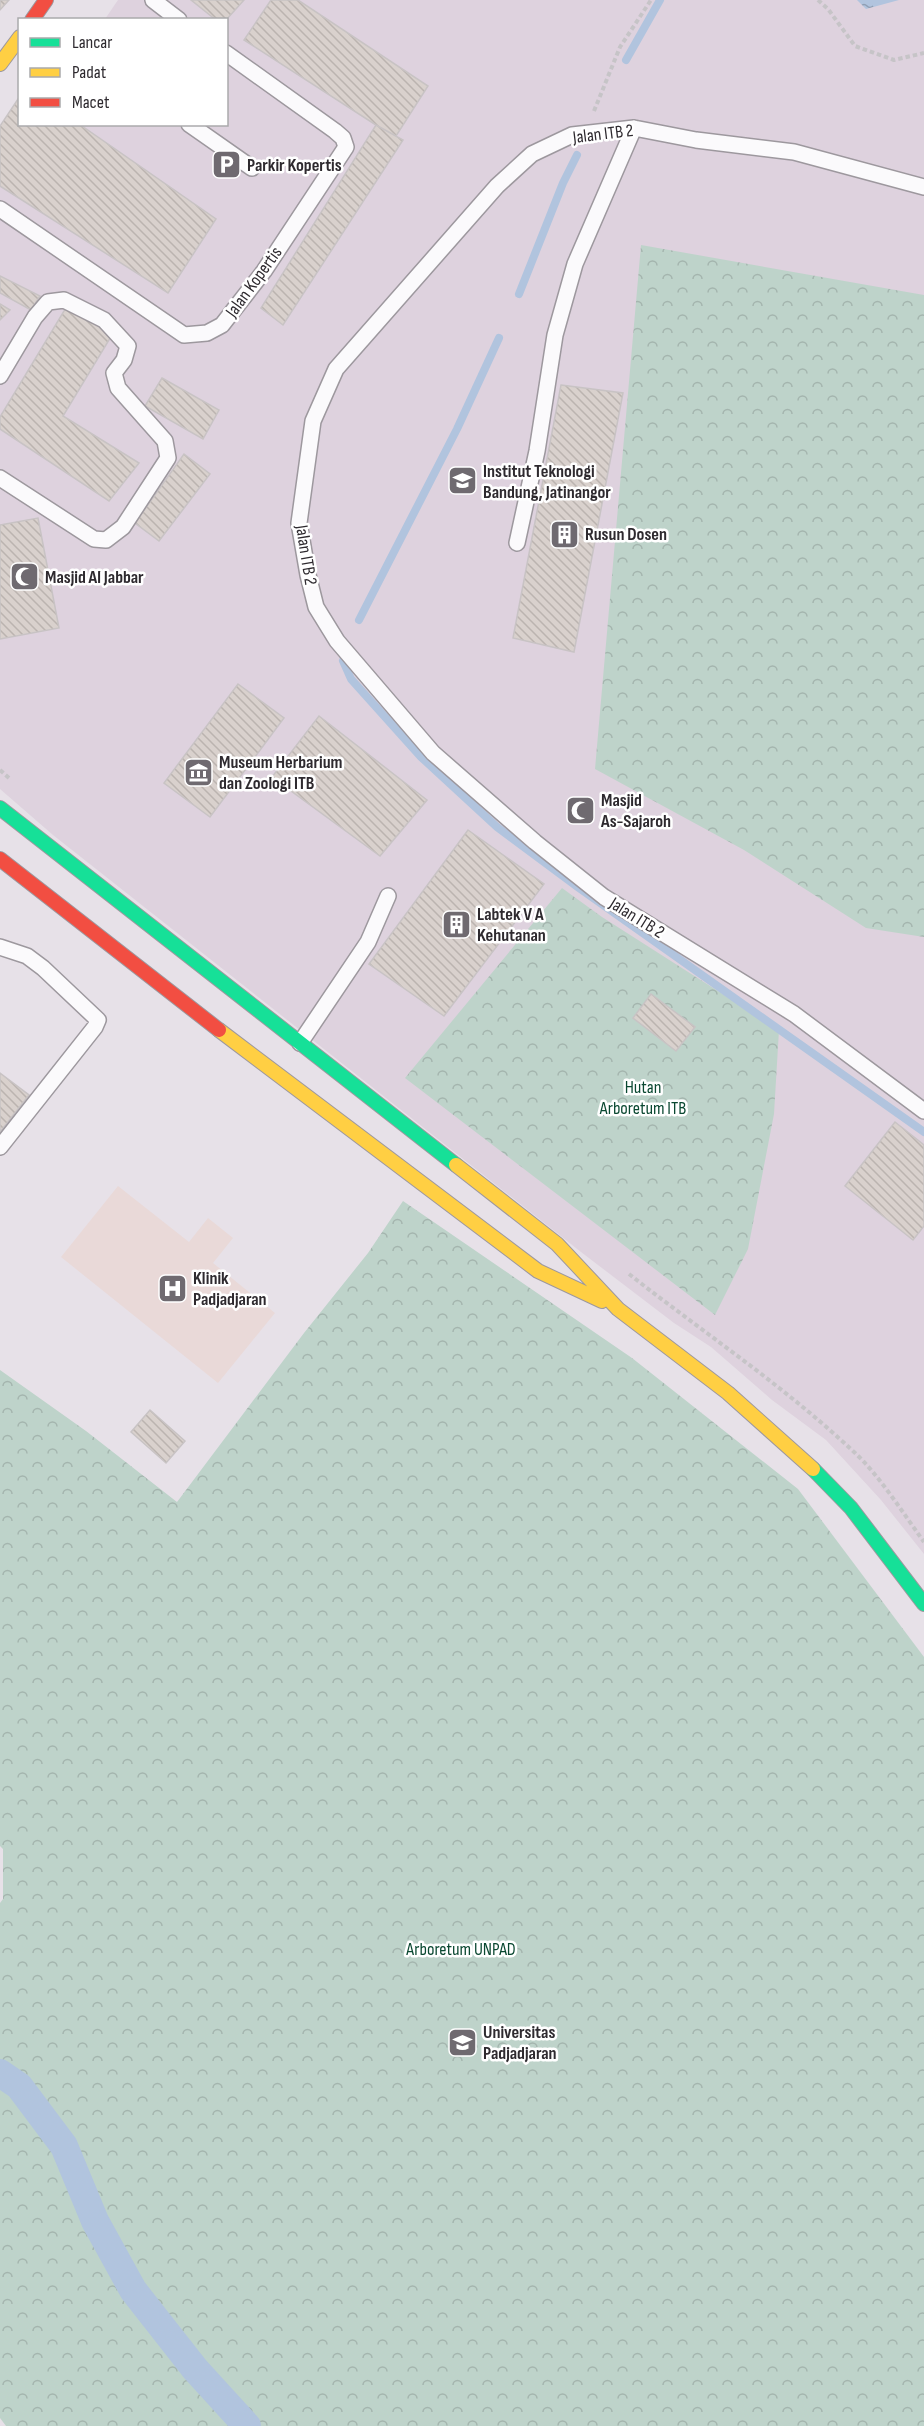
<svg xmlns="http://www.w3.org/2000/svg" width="924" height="2426" font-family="'Sofia Sans Condensed',sans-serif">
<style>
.education{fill:#ded2de}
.medical{fill:#e9d9d8}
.forest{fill:url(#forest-crowns)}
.water{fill:url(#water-ripples)}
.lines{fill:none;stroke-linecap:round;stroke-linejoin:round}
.stream{stroke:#b1c4de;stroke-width:8}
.canal{stroke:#b1c4de;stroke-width:28}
.building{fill:url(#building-back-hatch);stroke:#c8c3c4;stroke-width:1.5}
.lane-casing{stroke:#9d989e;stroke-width:18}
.fast-casing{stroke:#9d989e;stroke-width:16}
.slow-casing{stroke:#9d989e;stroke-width:16}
.jam-casing{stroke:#9d989e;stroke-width:16}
.path{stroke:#c6c4c7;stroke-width:4;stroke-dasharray:4.5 3;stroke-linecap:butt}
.lane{stroke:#fbfafc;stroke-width:15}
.fast{stroke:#16e098;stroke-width:14}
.slow{stroke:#ffcf43;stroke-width:14}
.jam{stroke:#f24e42;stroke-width:14}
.labels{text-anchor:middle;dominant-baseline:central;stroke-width:5;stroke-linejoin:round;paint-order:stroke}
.street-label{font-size:18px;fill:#2e2a2f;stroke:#fff}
.poi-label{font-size:18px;font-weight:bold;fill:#2e2a2f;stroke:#fff;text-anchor:start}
.park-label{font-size:18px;fill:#0a4831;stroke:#fff}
</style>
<defs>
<pattern id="forest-crowns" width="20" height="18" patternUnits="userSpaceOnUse" patternTransform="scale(1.5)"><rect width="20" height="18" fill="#bed3ca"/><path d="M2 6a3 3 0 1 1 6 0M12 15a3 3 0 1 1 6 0" fill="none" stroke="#a4b5ae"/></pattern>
<pattern id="water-ripples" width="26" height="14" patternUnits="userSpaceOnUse" patternTransform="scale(1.5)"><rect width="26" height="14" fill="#b1c4de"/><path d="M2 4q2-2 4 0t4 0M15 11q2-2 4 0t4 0" fill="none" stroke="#909fb4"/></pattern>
<pattern id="building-back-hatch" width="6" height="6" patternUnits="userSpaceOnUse" patternTransform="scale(1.5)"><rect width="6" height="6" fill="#d9d1cd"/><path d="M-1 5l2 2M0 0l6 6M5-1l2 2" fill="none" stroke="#bbb4b0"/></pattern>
</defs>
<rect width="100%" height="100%" fill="#e7e1e8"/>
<path class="education" d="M118 0H924V1554L881 1500 826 1440 772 1400 711 1347 674 1323 581 1252 53 835 0 789V172L33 125 226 124V20L105 19Z"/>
<path class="medical" d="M118 1186 189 1242 208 1218 233 1238 213 1263 275 1313 218 1383 61 1257Z"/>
<path class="forest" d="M641 245 924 295V937L866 928 744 850 595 769Z
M562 888 602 917 779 1030 774 1114 748 1249 715 1315 405 1078Z
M403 1201 632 1358 798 1489 924 1657V2426H6L0 2418V1903L3 1899V1849L0 1846V1370L86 1431 177 1502 304 1333 368 1253Z"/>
<path class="water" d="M857 0H899L866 9Z"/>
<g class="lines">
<path class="stream" d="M626 60 660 0
M519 294 563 183 577 155
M359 620 457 429 499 338
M343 661 351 679 421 757 497 827 579 888 924 1132"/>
<path class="canal" d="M0 2073 19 2086 64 2146 95 2221 133 2290 195 2369 247 2426"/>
</g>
<path class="building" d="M0 0H9L0 10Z
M191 0H244L226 20H216Z
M271 0H298L428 86 396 136 376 125 244 40Z
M20 96V124H79L216 219 168 293 0 186V126Z
M376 125 403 140 283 325 261 308Z
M0 276 40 296 31 310 0 293Z
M0 304 10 310 0 320Z
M67 306 112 335 63 416 139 463 109 501 0 429V417Z
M162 378 219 410 203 439 145 406Z
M561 385 623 393 574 652 513 638Z
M184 454 210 474 159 541 135 523Z
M38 518 59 628 0 639V525Z
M238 684 284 718 210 817 164 783Z
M319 716 427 800 380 856 272 777Z
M468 830 544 884 444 1016 369 964Z
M651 994 695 1027 676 1051 633 1018Z
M0 1073 29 1095 0 1132Z
M895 1122 924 1145V1226L913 1240 845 1186Z
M150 1410 185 1441 166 1463 131 1432Z"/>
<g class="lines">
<defs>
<path id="lane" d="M153 0 179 20
M189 124 252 168
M924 187 794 152 696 140 634 128 572 135 532 154 497 186 336 369 313 421 299 523 308 575 316 607 337 641 433 753 535 842 604 897 794 1014 924 1111
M0 209 184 335 207 333 222 325 264 271 346 147 343 138 335 131 226 53
M0 376 35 317 48 302 64 300 104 320 128 346 124 360 114 373 118 388 165 441 168 458 123 527 106 540 94 539 0 478
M517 543 537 451 555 335 575 264 634 128
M0 947 27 956 43 968 98 1020 95 1027 0 1147
M300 1043 368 942 388 896"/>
<path id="fast" d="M0 808 456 1165
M813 1469 851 1508 924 1604"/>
<path id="slow" d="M0 64 20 37
M219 1030 538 1271 602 1301
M456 1165 557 1244 618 1309 728 1393 813 1469"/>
<path id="jam" d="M32 20 46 0
M0 859 219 1030"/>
</defs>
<use href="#lane" class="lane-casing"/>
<use href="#fast" class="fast-casing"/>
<use href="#slow" class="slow-casing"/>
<use href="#jam" class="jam-casing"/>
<path class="path" d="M818 0 828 9 855 46 894 60 924 53
M594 111 620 47 651 0
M0 770 9 778
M629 1274C704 1333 784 1386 854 1452 879 1475 903 1513 924 1542"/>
<use href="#lane" class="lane"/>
<use href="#fast" class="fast"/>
<use href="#slow" class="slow"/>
<use href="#jam" class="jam"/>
</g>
<defs>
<symbol id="parking-square" viewBox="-11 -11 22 22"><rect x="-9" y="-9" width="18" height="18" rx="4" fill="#6f6a70" stroke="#fff"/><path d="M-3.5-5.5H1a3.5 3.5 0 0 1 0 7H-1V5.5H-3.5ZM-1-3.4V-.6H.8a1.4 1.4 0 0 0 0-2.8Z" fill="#fff"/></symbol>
<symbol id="university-square" viewBox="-11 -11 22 22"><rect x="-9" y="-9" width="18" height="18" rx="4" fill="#6f6a70" stroke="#fff"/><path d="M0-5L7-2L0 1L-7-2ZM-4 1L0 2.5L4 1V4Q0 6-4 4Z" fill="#fff"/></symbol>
<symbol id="building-square" viewBox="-11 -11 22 22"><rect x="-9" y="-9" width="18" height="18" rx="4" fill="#6f6a70" stroke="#fff"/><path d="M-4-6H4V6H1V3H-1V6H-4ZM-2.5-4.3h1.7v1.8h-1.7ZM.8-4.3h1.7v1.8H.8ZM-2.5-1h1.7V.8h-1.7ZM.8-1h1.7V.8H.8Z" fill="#fff"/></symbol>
<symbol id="mosque-square" viewBox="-11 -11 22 22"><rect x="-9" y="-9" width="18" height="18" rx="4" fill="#6f6a70" stroke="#fff"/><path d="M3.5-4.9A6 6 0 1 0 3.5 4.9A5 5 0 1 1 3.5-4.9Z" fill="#fff"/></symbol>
<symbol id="museum-square" viewBox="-11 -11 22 22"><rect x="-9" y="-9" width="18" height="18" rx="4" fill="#6f6a70" stroke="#fff"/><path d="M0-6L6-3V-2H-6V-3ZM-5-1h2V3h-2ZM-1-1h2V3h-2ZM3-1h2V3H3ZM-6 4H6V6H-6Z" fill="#fff"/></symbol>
<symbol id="hospital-square" viewBox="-11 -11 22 22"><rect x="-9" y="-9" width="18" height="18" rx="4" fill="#6f6a70" stroke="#fff"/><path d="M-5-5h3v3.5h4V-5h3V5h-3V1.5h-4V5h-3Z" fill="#fff"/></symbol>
</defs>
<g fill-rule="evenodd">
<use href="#parking-square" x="210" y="148" width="33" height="33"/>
<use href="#university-square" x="446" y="464" width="33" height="33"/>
<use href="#building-square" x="548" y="518" width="33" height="33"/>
<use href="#mosque-square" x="8" y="560" width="33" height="33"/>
<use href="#museum-square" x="182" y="756" width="33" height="33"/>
<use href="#mosque-square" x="564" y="794" width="33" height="33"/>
<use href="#building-square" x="440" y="908" width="33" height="33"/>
<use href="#hospital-square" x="156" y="1272" width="33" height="33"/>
<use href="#university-square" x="446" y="2026" width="33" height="33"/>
</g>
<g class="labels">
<g class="street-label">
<text transform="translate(603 134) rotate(-7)">Jalan ITB 2</text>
<text transform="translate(254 282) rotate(-54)">Jalan Kopertis</text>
<text transform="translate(306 555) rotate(81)">Jalan ITB 2</text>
<text transform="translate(637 918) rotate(32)">Jalan ITB 2</text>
</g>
<g class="poi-label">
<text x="247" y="165">Parkir Kopertis</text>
<text x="483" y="471">Institut Teknologi<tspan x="483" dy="21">Bandung, Jatinangor</tspan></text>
<text x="585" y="534">Rusun Dosen</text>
<text x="45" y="577">Masjid Al Jabbar</text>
<text x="219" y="762">Museum Herbarium<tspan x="219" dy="21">dan Zoologi ITB</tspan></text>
<text x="601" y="800">Masjid<tspan x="601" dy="21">As-Sajaroh</tspan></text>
<text x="477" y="914">Labtek V A<tspan x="477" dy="21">Kehutanan</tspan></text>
<text x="193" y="1278">Klinik<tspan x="193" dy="21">Padjadjaran</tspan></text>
<text x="483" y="2032">Universitas<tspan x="483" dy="21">Padjadjaran</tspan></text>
</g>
<g class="park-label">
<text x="643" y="1087">Hutan<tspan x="643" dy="21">Arboretum ITB</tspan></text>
<text x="461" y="1949">Arboretum UNPAD</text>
</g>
</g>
<rect x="18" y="18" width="210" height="108" fill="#ffffff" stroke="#abaaac" stroke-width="1.5"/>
<rect x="30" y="38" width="30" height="9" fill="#16e098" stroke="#abaaac" stroke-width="1.5"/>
<text x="72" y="48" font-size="18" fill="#2e2a2f">Lancar</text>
<rect x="30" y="68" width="30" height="9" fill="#ffcf43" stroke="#abaaac" stroke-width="1.5"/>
<text x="72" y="78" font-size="18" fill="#2e2a2f">Padat</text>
<rect x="30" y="98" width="30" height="9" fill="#f24e42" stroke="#abaaac" stroke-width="1.5"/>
<text x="72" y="108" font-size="18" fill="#2e2a2f">Macet</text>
</svg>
